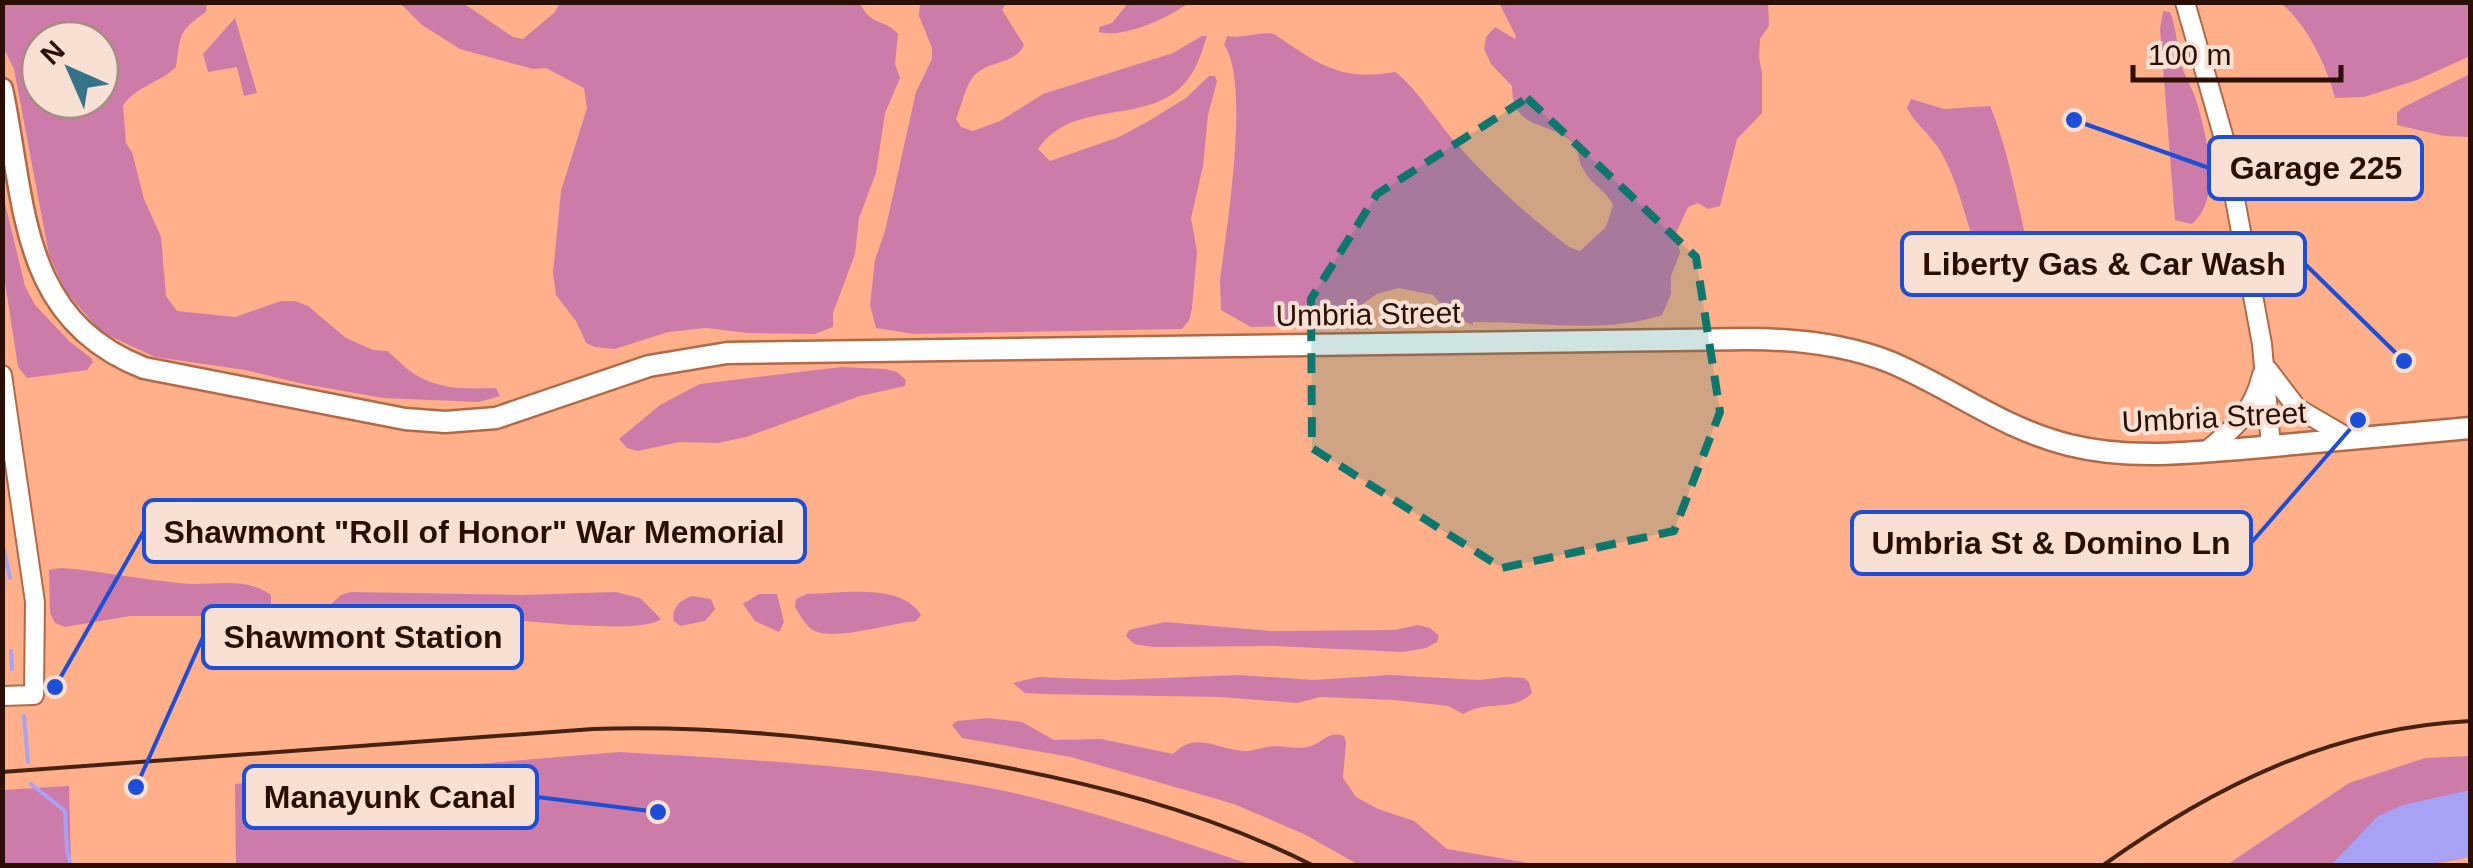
<svg xmlns="http://www.w3.org/2000/svg" width="2473" height="868" font-family="Arial,sans-serif">
<style>
.green{fill:#cd7ba8;fill-rule:evenodd}
.water{fill:#a7a2f3}
.lines{fill:none;stroke-linecap:round;stroke-linejoin:round}
.stream{stroke:#a7a2f3;stroke-width:4}
.minor-casing{stroke:#b26945;stroke-width:22}
.major-casing{stroke:#b26945;stroke-width:25}
.minor{stroke:#fff;stroke-width:18}
.major{stroke:#fff;stroke-width:20}
.rail{stroke:#452212;stroke-width:4}
.marked{fill:#0f766e;fill-opacity:0.2;stroke:#0f766e;stroke-width:8;stroke-dasharray:20 12;stroke-linejoin:round}
.labels{text-anchor:middle;dominant-baseline:central;stroke-width:8;stroke-linejoin:round;paint-order:stroke}
.street-label{font-size:30px;fill:#2b0f02;stroke:#f9e0d4}
.leader{fill:none;stroke:#1d4ed8;stroke-width:4}
.callout-dot{fill:#1d4ed8;stroke:#f9e0d4;stroke-width:4}
.callout{fill:#f9e0d4;stroke:#1d4ed8;stroke-width:4}
.callout-label{font-size:32px;text-anchor:middle;font-weight:bold;fill:#2b0f02}
</style>
<rect width="100%" height="100%" fill="#ffb08a"/>
<path class="green" d="M1129 2H1189V3C1169 17 1124 39 1099 32V27L1112 23Z
M2 3H207L206 12C177 32 181 35 176 67 160 83 134 87 123 106L126 143 132 152 144 199 161 237 166 296 177 311 235 317 281 301H295L308 306 346 338 373 350 387 351C394 356 399 362 405 367 432 390 462 389 496 388L500 396 479 402 383 398 304 384 245 370 155 357 101 332 65 291 49 255 14 69 3 47ZM40 40H100V100H40Z
M400 3H463L513 37 523 39 555 12 560 3H860C871 27 884 18 898 34L895 64 900 78 885 113 876 173 859 218 855 254 833 313V327L815 334 748 333 706 328 668 332 615 349 595 347 586 343 576 321 556 295 553 273 561 191 587 108 584 88 546 68 533 69 460 49 422 25Z
M920 3H1006L1002 10 1024 45C1014 67 984 59 971 80 964 91 961 107 956 119L961 127 973 131 1000 121 1043 94 1173 53 1202 36H1207C1202 51 1198 66 1188 79 1152 128 1074 96 1038 149L1050 161 1119 137 1147 122 1186 98 1209 76H1215L1217 81 1208 115 1203 166 1191 218 1197 252 1192 308 1189 320 1182 329 914 334 876 328 870 305 875 260 885 231 916 92 932 59V48L919 16Z
M1499 3H1768L1769 26 1760 39 1759 57 1762 73V113L1737 139 1720 206 1708 209 1698 203 1688 207 1676 233 1680 253 1671 276V294L1662 315C1602 335 1534 321 1473 322V325L1452 317 1433 295 1399 288 1377 294 1332 325 1251 327 1221 310 1220 280C1226 232 1251 82 1224 45L1227 36C1245 39 1260 31 1274 34 1317 63 1340 82 1395 72 1415 86 1437 122 1455 142 1488 180 1529 217 1569 247L1580 251 1606 227 1613 205C1606 190 1590 184 1583 169 1577 160 1581 149 1571 141 1549 121 1512 131 1512 86L1491 64 1484 49 1486 37 1495 27 1515 39 1516 36Z
M2281 3H2470V56L2417 80 2364 97 2335 98C2327 66 2307 25 2281 3Z
M2163 11 2170 12C2177 30 2177 49 2182 67 2186 79 2194 91 2197 103 2207 139 2223 197 2192 224L2175 220 2160 29Z
M235 18 257 93 244 96 237 67 208 72 203 54Z
M2470 74V137L2444 136 2397 125V113L2402 108Z
M1911 99 1944 109 1990 106C2011 156 2018 213 2033 264L2027 269 1983 282 1979 276 1981 266C1969 231 1959 183 1941 152 1932 136 1915 124 1907 108Z
M2 191 25 286 35 305 69 341 91 358 93 362 87 370 27 378 18 367 3 269Z
M841 367 885 369 897 372 906 380 905 386 860 396 746 437 718 443 679 442 638 451 627 448 619 439 660 405 700 384Z
M61 568C101 571 139 579 179 583 209 587 244 575 271 595V606L259 616H130L65 627 55 623 50 613 49 570Z
M351 592 522 595 615 592 640 598 661 619C639 636 518 619 485 618 443 617 402 620 361 622L345 618 330 605 341 595Z
M759 594H777L784 622 779 632 755 621 743 604Z
M807 594C839 594 901 582 921 615L916 621C892 623 834 641 815 631 806 627 800 615 795 607L796 599Z
M692 596 711 599 715 609 705 621 680 626 674 621C671 608 680 600 692 596Z
M1165 622 1271 631 1395 630 1418 625 1430 628 1439 636 1437 642 1426 648 1403 652 1275 646 1153 647 1134 644 1126 636 1129 630Z
M1238 675 1314 680 1390 675 1479 680 1505 677 1524 678 1529 682 1532 693C1512 713 1489 699 1463 714L1448 706 1395 700 1320 697 1297 703 1221 697 1042 694 1025 693 1013 683 1038 677 1115 680Z
M988 718 1022 722 1054 740 1101 739 1173 754C1198 729 1218 752 1248 751 1255 750 1265 747 1268 747 1282 744 1294 750 1308 747 1323 743 1328 730 1344 736L1346 742 1343 778 1356 797 1378 809 1414 821 1447 849 1540 865H1359L1304 834 1234 804 1071 757 962 738 952 725 957 721Z
M620 752C749 760 878 765 1005 791 1089 809 1171 838 1252 865H236L235 784Z
M2470 756V857L2421 866H2225L2349 783 2425 758Z
M69 786 71 865H3V790Z"/>
<path class="water" d="M2470 790V857L2421 865H2331L2378 816 2403 805Z"/>
<g class="lines">
<path class="stream" d="M2 541 10 578
M11 651 12 669
M24 716 28 762
M31 784 65 811 67 851 71 866"/>
<defs>
<path id="minor" d="M2185 2 2223 135 2262 344 2271 446
M2268 370 2297 408 2350 439
M2 375 35 602 34 695 2 696
M2205 452C2234 429 2253 412 2262 375"/>
<path id="major" d="M2 89C26 202 18 319 144 368L405 419 445 422 496 418 649 366 727 353 1748 339C1797 339 1844 344 1890 362 1952 388 2003 429 2069 445 2129 460 2190 453 2251 448 2324 442 2397 434 2470 428"/>
</defs>
<use href="#minor" class="minor-casing"/>
<use href="#major" class="major-casing"/>
<use href="#minor" class="minor"/>
<use href="#major" class="major"/>
<path class="rail" d="M2 772 593 729C719 725 841 738 965 760 1085 781 1204 810 1314 866
M2102 866C2214 786 2331 728 2470 721"/>
</g>
<path class="marked" d="M1527 98 1696 257 1720 412 1674 531 1502 568 1312 448 1311 299 1377 194Z"/>
<g class="labels">
<g class="street-label">
<text transform="translate(1368 314) rotate(-1)">Umbria Street</text>
<text transform="translate(2214 417) rotate(-3)">Umbria Street</text>
</g>
</g>
<path class="leader" d="M2074 120L2209 168M2404 361L2305 264M55 687L144 531M2358 420L2251 543M136 787L203 637M658 812L537 797"/>
<g class="callout-dot">
<circle cx="2074" cy="120" r="10"/>
<circle cx="2404" cy="361" r="10"/>
<circle cx="55" cy="687" r="10"/>
<circle cx="2358" cy="420" r="10"/>
<circle cx="136" cy="787" r="10"/>
<circle cx="658" cy="812" r="10"/>
</g>
<g class="callout">
<rect x="2209" y="137" width="213" height="62" rx="10"/>
<rect x="1902" y="233" width="403" height="62" rx="10"/>
<rect x="144" y="500" width="661" height="62" rx="10"/>
<rect x="1852" y="512" width="399" height="62" rx="10"/>
<rect x="203" y="606" width="319" height="62" rx="10"/>
<rect x="244" y="766" width="293" height="62" rx="10"/>
</g>
<g class="callout-label">
<text x="2316" y="179">Garage 225</text>
<text x="2104" y="275">Liberty Gas &amp; Car Wash</text>
<text x="474" y="543">Shawmont "Roll of Honor" War Memorial</text>
<text x="2051" y="554">Umbria St &amp; Domino Ln</text>
<text x="363" y="648">Shawmont Station</text>
<text x="390" y="808">Manayunk Canal</text>
</g>
<rect width="2473" height="868" fill="none" stroke="#2b0f02" stroke-width="10"/>
<g transform="translate(70 70) rotate(315)"><circle r="48" fill="#f9e0d4" stroke="#a78c80" stroke-width="2.5"/>
<path d="M0-8L18 38L0 25L-18 38Z" fill="#367289"/>
<text y="-15" font-size="28" font-weight="bold" text-anchor="middle" fill="#2b0f02">N</text>
</g>
<path d="M2133 65v15h208v-15" fill="none" stroke="#2b0f02" stroke-width="5"/>
<text x="2148" y="65" font-size="30" fill="#2b0f02" stroke="#f9e0d4" stroke-width="8" paint-order="stroke">100 m</text>
</svg>
